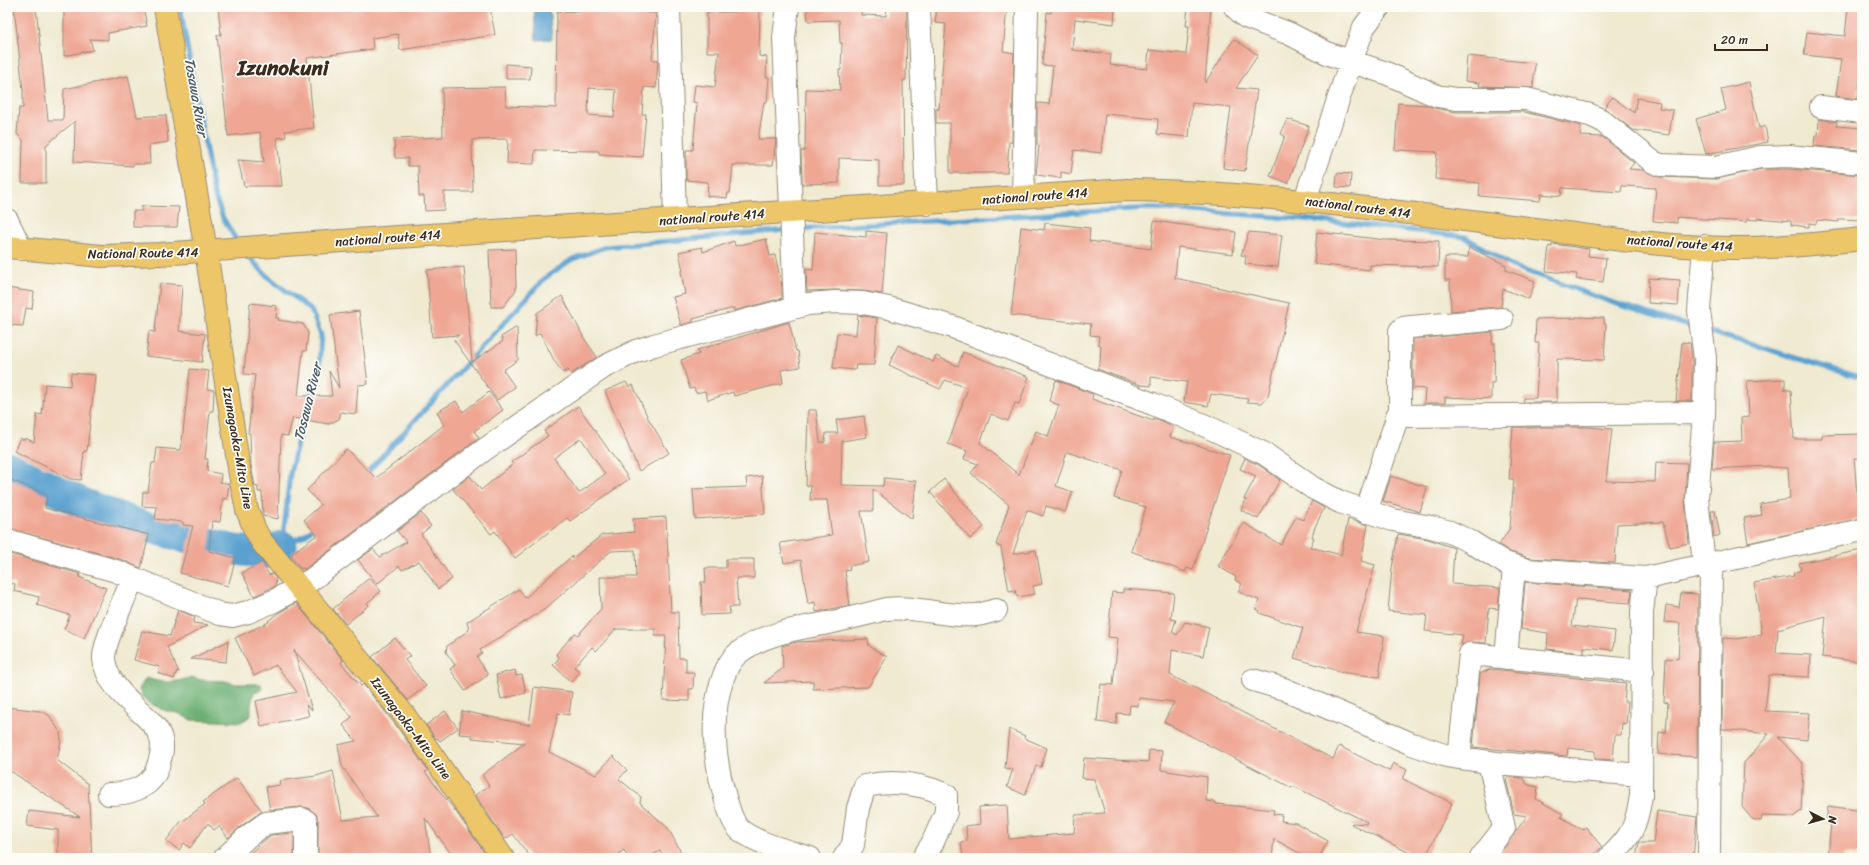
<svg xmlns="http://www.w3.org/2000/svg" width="1869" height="865" font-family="Sriracha,sans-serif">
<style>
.forest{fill:#6db074;stroke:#546d49}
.water{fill:#5aa1d0;stroke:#4a6677}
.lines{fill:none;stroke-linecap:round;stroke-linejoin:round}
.stream{stroke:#5aa1d0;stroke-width:5}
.river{stroke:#5aa1d0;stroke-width:31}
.building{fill:#efa794;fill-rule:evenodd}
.minor-casing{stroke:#968a78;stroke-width:24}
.major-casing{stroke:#968a78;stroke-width:24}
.highway-casing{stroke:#968a78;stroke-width:24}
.minor{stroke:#fff;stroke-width:22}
.major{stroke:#ecc669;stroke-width:22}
.highway{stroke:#ecc669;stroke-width:22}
.labels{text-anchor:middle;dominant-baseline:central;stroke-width:3.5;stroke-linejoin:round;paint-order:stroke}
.street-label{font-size:13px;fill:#3b2a1e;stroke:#fdfcf7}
.water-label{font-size:14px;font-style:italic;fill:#475a65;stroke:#fdfcf7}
.town-label{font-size:21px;font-weight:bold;fill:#3b2a1e;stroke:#fdfcf7}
</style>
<rect width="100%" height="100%" fill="#fdfcf7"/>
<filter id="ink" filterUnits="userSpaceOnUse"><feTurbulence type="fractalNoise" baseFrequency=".025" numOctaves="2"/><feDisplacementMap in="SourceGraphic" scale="8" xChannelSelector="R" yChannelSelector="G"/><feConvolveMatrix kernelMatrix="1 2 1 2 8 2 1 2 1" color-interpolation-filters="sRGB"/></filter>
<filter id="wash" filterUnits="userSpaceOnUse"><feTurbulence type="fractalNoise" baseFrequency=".012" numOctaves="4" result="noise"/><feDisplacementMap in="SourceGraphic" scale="16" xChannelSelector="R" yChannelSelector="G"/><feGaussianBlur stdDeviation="0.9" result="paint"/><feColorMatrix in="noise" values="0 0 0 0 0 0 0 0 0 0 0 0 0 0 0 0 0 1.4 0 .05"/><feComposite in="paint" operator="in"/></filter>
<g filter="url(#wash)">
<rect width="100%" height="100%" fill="#f0ead1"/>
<path class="forest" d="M192 677 201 680 225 681 236 684H261L262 690 254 692 251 705V716L241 722 191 720 178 713 166 711 153 705 142 698 139 689 146 678C166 684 173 683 192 677Z"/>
<path class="water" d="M534 7H549L552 39 536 40Z"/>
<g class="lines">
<path class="stream" d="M180 7 214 194 223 218 238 243
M7 93 9 116 7 129
M796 229 1149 208 1303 219 1409 230 1465 237 1512 266 1611 302 1695 328
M246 254 268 277 311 310 321 335 319 367 308 401
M1707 331 1862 378
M364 476 545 278 571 260 605 247 786 230
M282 546 305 535 317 524
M282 546 290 474 304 414"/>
<path class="river" d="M7 466 84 504 143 526 234 550 265 553 282 546"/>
</g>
<g id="blocks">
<path class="building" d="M14 7H36L48 120H63L64 89 128 76 137 117 166 115 168 142 149 145 150 164H133V166L74 162 75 121 46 145V183H22L23 140 17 134 19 108H23V90Z
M64 7H143L147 26 108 33V40L90 39 93 50 64 56Z
M218 7H490L495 35 400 50 398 34 372 38 373 49 307 58 314 128 285 131 286 137 277 138 282 186H244L238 160 264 162 260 132 228 136 217 35H221Z
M580 7H647L646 12 656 13 652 60H658L656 88 644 87 642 114H646L642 157 599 154V151L535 150 534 164 507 163 508 139 472 140 473 192H444V210L425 211 424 196H419L418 166H408V158H395L394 139 443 137 442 88 505 87 506 106 556 108 557 11 580 12ZM589 88 616 90 614 117 588 115Z
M807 7H861V15L886 16 887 7H907L906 80H903L904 185H879V160L839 158V183L802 184 801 151H805L806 89 840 90 839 70H841L842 43H840L839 20 808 21Z
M937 7H1007L1003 51 1014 53 1012 142H1009L1007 173H950V123H936V109H939L946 24 935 23Z
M1052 7H1115L1114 24 1075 19 1072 50 1111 54 1110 65 1147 69 1149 50 1186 54 1189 26H1186L1188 7H1211L1205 83 1234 39 1258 55 1236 88 1257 90 1245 171 1223 168 1231 107 1192 103 1189 137 1157 134 1158 119 1105 114 1101 153 1074 150 1071 174 1061 172V178L1036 175 1039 146 1037 145V103L1049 104 1053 66 1042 65 1047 12 1051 13Z
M1848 7H1862V59L1858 99 1836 96 1841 59 1804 55 1807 32 1845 36Z
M735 8H760L759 56 767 57 766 77H769L767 102H764L758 139H776L773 165H733L730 193H728L727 198 707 196 708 182 686 180V150H693L697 103 693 102 695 85 715 87 719 52H707V12H735Z
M1467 56 1535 63 1533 88 1479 86 1480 83 1465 81Z
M506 64 531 66 530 79H506Z
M1749 82 1759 128 1765 126 1768 142 1706 154 1696 119 1726 110 1721 89Z
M1612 97 1634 113 1637 98 1660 102 1659 108 1673 110 1669 135 1633 130 1604 108Z
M1398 103 1427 105 1435 108 1456 112H1524L1581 126 1580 136 1603 137 1634 163 1629 169 1643 170 1660 177 1716 179 1762 169H1788L1862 175V220L1842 219H1838L1839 222 1817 220 1816 224 1809 223V227L1791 225V221L1757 218V220L1747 219V222L1677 217V223L1653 221 1656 188 1624 186H1622L1621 192 1562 188 1561 196 1541 194 1540 201 1479 196 1480 183 1435 179 1437 152 1395 150Z
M1287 119 1309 126 1288 183 1270 176 1285 136 1281 134Z
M1819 119 1837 122 1836 126 1862 128V150L1814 146 1815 135 1818 136Z
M1337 173 1351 174 1350 188 1336 187Z
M142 206 179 207 177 227H133V211H142Z
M1154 221 1236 232 1233 254 1178 247 1175 278 1289 303 1268 396 1262 403 1247 402 1248 399 1211 394 1208 406 1184 402 1187 382 1151 377V386L1141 385 1097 369 1100 362 1101 345 1098 344 1099 336 1090 335 1091 324 1011 315 1021 227 1044 230 1045 223 1090 228 1089 241 1151 249Z
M866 231 887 233 882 294 864 291 835 290 807 291 806 269 813 270 815 232 866 237Z
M1249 232 1282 235 1278 267 1245 264 1246 256 1241 255Z
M1317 232 1386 240 1439 241 1438 267 1370 265V270L1314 264Z
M766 239 770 256 775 255 782 286V298L734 311V308L693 319V322L681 325 673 297 685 294 681 271H683L679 252 702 247 703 252 734 241 735 246Z
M1552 244 1589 249 1588 256 1606 258 1603 282 1576 279 1577 274 1546 271 1549 246 1552 247Z
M1469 247 1506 265V270L1535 281 1529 299 1503 289 1501 307 1451 311 1450 280H1445V257H1468Z
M515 249 516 290 503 307H491L489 250Z
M464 267 472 362 503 341 501 337 517 327 518 360 503 370 515 387 497 400 454 340 459 335 432 337 427 270Z
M1649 278 1680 280 1678 305 1648 303Z
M160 283 182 285 179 331 205 334 202 362 146 356 149 331 155 332Z
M7 288 34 292 32 309 26 308 23 326 7 325Z
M562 296 585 340 597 357 571 374 568 370 563 373 555 362 540 333 535 336 537 313Z
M250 303 277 306 276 318H279L278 320 303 324 308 333 306 351H303L298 396H332L329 371 339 388 330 315 359 311 368 384 358 385 356 414 341 412 339 419 329 424 293 418 288 436 281 435 278 519 263 516 262 492H258V487L255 486 251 465 250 434 248 433 255 375 244 374Z
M858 315 877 318 874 365H856L855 370 833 368 837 333 856 335Z
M1576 317 1604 318V324H1606L1604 360 1557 359V402H1523L1524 398H1536L1539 343H1535L1536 319 1576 318Z
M789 322 796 351H798L800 367 781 370 783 383 734 396 733 392 708 400 705 391 696 393 694 388 690 389 681 360 699 354 697 350Z
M1493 332 1492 343H1495L1494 383H1491V399L1445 397V403H1424L1425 389 1413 388V339Z
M1682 342 1690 343 1692 359V401H1676Z
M898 345 933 362 936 356 958 366 963 352 1029 377 1019 404 1015 403 1008 421 991 414 980 443 1019 475 1036 431 1048 436 1059 405 1049 401 1056 380 1093 394 1092 399 1153 421 1154 418 1174 426 1170 437 1230 455 1193 570 1187 568 1185 572 1131 551 1146 507 1114 498 1122 470 1067 452 1056 486 1073 492 1065 512 1046 506 1043 516 1027 510 1013 554 1036 550 1042 584 1033 586 1035 594 1017 597 1015 590 1009 591 1001 547 996 545 1009 505 971 473 978 464 964 459 967 451 948 444 968 388 945 380 940 389 889 365Z
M190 369 209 371 207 389 214 390 213 411H210L205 459H208L207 471 221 474 220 482 229 484 227 499 223 498 220 522 212 521 209 551 236 558 228 586 180 573 193 526 183 525V522L155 519 157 507 142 506 143 492H148L152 463H155L157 448 181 450Z
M71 373 95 375 87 451H84L81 480 71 479 14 451 20 438 24 440 25 438 34 442 37 414 42 415 45 384 70 386Z
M1785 379V390H1791L1794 439H1822V435L1862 434V458H1854L1857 494 1862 493V518L1748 543 1744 518 1762 515 1760 504 1790 499 1788 468 1770 467V466L1712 469 1714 442 1742 441 1741 418 1749 417 1747 381Z
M626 382 629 387 633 385 648 418 669 453 639 471 605 391Z
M489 392 503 410 474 431 479 438 305 569 300 568 292 558V553L317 535 304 520 321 505 307 490 346 449 376 478 444 425 437 412 456 401 463 412Z
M578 406 629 479 570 521 567 518 515 558 495 531 491 534 453 489 470 476 481 490 513 464 511 462 548 436 544 431ZM581 438 605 474 579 493 554 458Z
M808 410H816L820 442H825L826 433H838L836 420 864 416 867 437 842 441 841 485 883 486 884 478 916 481 912 519 873 489V511H861L869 562 849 566 850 570 845 571 850 605 816 612 815 602 808 604 801 560 784 563 780 543 832 535 827 500H810L811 486H806Z
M1513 427H1588L1612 429 1606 481 1655 482 1656 462 1687 463 1685 499 1689 543 1670 547 1663 522 1617 524 1615 563 1529 558 1510 552 1499 545 1510 528 1514 479H1509Z
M1245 458 1259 465 1280 480 1258 519 1241 510 1246 500 1244 499 1256 476 1240 469Z
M762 476 765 514 695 519 693 489 747 487 746 478Z
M1391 476 1427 487 1420 512 1383 501Z
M7 478 47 495 45 508 149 535 141 568 120 559 7 528Z
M944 479 984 527 970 539 930 492Z
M1312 501 1324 508 1315 527 1312 537 1314 538 1310 547 1341 555 1348 519 1368 525 1361 561 1375 565 1356 632 1384 636 1379 677 1346 673 1294 658 1303 628 1259 613 1260 611 1256 609 1259 600 1238 592 1242 584 1235 580 1236 577 1218 566 1244 523 1281 545 1296 517 1303 520Z
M1711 511H1715L1720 535 1714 537Z
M421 513 431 526 421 534 452 579 438 589 419 561 402 570 399 566 377 584 358 560 373 549 380 557 406 542 397 531Z
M666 517 671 612H678L679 658H686V672H694L693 689H689V701L663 700 666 636H655V629H616L596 651 592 647 574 667 580 672 571 682 553 665 559 658 556 654 575 633 578 635 601 609 600 577H636L635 550 611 551 545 609 480 650 482 653 477 657 488 675 465 691 450 669 455 665 446 652 447 646 469 630 467 622 519 589 525 598 572 556 573 558 602 535 634 532 633 519Z
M1398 534 1428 539 1454 548 1452 584 1500 588 1498 609 1489 608 1486 643 1471 642 1461 645 1463 635 1425 631 1427 615 1388 611 1392 568Z
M1862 550V662L1822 657 1826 616 1778 629 1776 653 1811 655 1810 677 1769 675 1765 711 1810 713 1807 740 1778 737 1803 764 1801 811 1793 817 1762 816 1761 821 1752 819 1742 807 1744 763 1769 734 1722 729 1723 638 1737 639 1762 634 1754 583 1794 576 1793 573 1801 570 1799 563Z
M7 553 80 574 79 577 106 588 84 638 64 629 70 615 37 605 39 597 14 591 15 584 7 582Z
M726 559H754V578H736L738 607H729L730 614 702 615 701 582H706L705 568H726Z
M262 562 269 575 272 574 276 578 275 586 254 596 242 573Z
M369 578 381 591 367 603 369 605 346 624 333 609Z
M1525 582 1632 590 1630 603 1576 599 1572 626 1615 631 1613 650 1584 647V653L1547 649 1548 633 1521 629Z
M1123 589 1174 593 1171 619 1176 620 1172 632 1177 635 1185 622 1209 627 1203 656 1172 650 1170 675 1333 759 1339 746 1389 771 1393 763 1407 770 1403 779 1452 803 1425 858H1420L1351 824 1352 823 1367 824V822L1293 786 1292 788 1164 722 1174 702 1139 698 1138 706 1130 705 1129 714 1117 713 1116 724 1097 722 1101 684 1113 685 1118 638 1108 637 1112 592 1123 593Z
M1681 593 1698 594 1697 757 1658 754 1659 732 1666 733 1668 703 1664 702 1666 658 1678 659 1680 623 1664 622 1666 605 1679 607Z
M296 603 343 660 341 663 361 686 363 684 395 724 428 771 425 772 456 812 488 858H454L425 818 431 858H336L335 854 318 856V821L316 814 308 808 301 807 270 810 266 787 280 785 279 781 316 776 333 771 343 820 377 817 342 766 338 745 356 741 343 725 352 717 294 650 312 710 306 705 309 716 261 726 256 701 297 692 276 665 254 676 235 638 269 622 268 621 278 613Z
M178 610 195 617 193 623 208 625 167 647 179 672 177 671 174 679 158 673 160 667 134 660 142 631 170 636Z
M395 638 410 656 405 660 426 686 408 700 372 657Z
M868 639 869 646 887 657 868 687 813 689V681L764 683 783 668 782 646 796 642Z
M228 641 226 662 191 659Z
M1490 669 1626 683 1624 702H1628L1626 724 1622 723 1621 735H1615L1613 760 1595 759V751L1568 748 1567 756 1473 747 1480 674Z
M515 670 516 676 522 675 526 693 501 699 496 675Z
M534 687 572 692 569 715 558 713 549 752 596 775 613 756 627 770 619 779 641 797 640 803 668 828 684 858H664L660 851 647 858H628L624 850 614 858H531L513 834 505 839 475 795 489 786 482 775 525 743 472 738V735L459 734 462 711 529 725Z
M7 707 40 711 49 715 60 732 61 741 57 760 88 784 92 858H58V830L27 826 29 811 80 817 12 772H7Z
M445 711 458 728 440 741 437 738 436 739 426 725Z
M1009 729 1025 736 1024 738 1047 748 1041 767 1036 766 1025 795 1007 787 1013 769 1005 768Z
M1149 750 1162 751 1161 770 1207 777 1206 801 1216 802V804L1274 810 1273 814 1282 815 1281 821 1296 823 1328 841 1319 858H1308L1274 839 1272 858H1199L1181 856V858H963L961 842 967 841 966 826 980 824 979 807 1007 805 1009 839 1074 833 1075 815 1105 813 1094 779 1082 778 1084 758 1148 762Z
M1508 777 1523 778 1528 785 1538 787 1536 799 1563 814 1561 817 1583 830 1586 827 1602 847 1590 858H1497L1527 816 1514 814 1506 779Z
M237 778 262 811 240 827 228 838 219 826 214 830 208 823 190 848 184 843 179 850 166 841 182 820 183 821 205 804 203 802Z
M1828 806 1862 811V855L1844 854 1843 858 1828 857 1831 823 1826 822Z
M1657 811 1697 817 1693 858H1636L1639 843H1653Z
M294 833V858H244L271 835Z"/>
</g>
</g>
<g filter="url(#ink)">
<use href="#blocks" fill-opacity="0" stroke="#968a78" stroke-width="1"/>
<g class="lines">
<defs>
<path id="minor" d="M669 7 675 220
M788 7 784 37 795 307
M919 7 927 204
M1235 7 1246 17 1290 34 1329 54 1386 73 1437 96 1456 99H1526L1590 115 1601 120 1653 162 1661 165 1716 167 1760 157 1789 156 1862 163
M1821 107 1862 112
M1023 197 1027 7
M1305 200 1351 61 1364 27 1379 7
M7 220 21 249
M1704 246 1699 311 1705 358 1704 415 1697 498 1704 565
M1397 416 1704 413
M1366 512 1400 409V331L1403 328 1411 327 1502 319
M7 540 116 571 220 614 232 616 248 612 274 601 311 580 484 450 604 367 636 351 654 345 808 304 835 302 863 303 889 308 953 327 1153 404 1206 426 1265 454 1313 488 1340 502 1393 520 1431 527 1450 532 1471 542 1505 563 1527 570 1646 578 1862 530
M1506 658 1514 567
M1253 680 1284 689 1412 744 1447 756 1496 763 1641 775
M1459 758 1470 654 1643 671
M109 794C127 794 150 789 157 769 160 760 164 749 161 739 159 730 152 723 146 717 129 701 106 683 104 659 103 642 126 596 133 578
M225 858 247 837 266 823 302 819 306 821V858
M810 858C786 850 760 845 740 830 732 823 728 806 725 797 714 758 709 717 723 678 727 667 731 658 741 651 768 632 802 628 833 622 851 618 868 614 886 609 916 605 947 618 977 615 983 614 990 612 996 610
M844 858 853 845 858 808 865 786C894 780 920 783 946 795V812L932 844 923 858
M1481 858 1504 828 1489 762
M1609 858C1632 836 1636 827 1641 796L1642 612 1646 578
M1709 858 1711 563"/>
<path id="major" d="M165 7 206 251 240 475 247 510 255 530 262 542 405 716 503 858"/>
<path id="highway" d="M7 247 102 256 160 254 398 237 1127 190C1254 192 1379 209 1504 225 1579 234 1656 247 1733 248 1776 248 1819 244 1862 239"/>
</defs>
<use href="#minor" class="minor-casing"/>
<use href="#major" class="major-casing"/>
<use href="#highway" class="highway-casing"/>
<use href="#minor" class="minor"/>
<use href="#major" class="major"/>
<use href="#highway" class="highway"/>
</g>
</g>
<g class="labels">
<g class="street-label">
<text transform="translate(1035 196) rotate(-4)">national route 414</text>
<text transform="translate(1358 207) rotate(7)">national route 414</text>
<text transform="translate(712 217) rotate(-4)">national route 414</text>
<text transform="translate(388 238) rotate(-4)">national route 414</text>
<text transform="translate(1680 243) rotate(4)">national route 414</text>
<text transform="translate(143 253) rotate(-1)">National Route 414</text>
<text transform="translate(238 448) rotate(80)">Izunagaoka-Mito Line</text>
<text transform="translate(411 728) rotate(53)">Izunagaoka-Mito Line</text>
</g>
<g class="water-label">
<text transform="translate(196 97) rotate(80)">Tosawa River</text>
<text transform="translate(308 402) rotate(-76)">Tosawa River</text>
</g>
<g class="town-label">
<text x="283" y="68">Izunokuni</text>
</g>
</g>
<rect width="1869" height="865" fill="none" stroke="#fdfcf7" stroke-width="24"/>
<g transform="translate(1823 819) rotate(96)" stroke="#fdfcf7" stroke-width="3" paint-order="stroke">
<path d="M0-3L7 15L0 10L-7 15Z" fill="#3b2a1e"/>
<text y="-6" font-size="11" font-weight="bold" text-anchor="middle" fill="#3b2a1e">N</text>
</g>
<path d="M1715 44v6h52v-6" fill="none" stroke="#3b2a1e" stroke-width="2"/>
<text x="1721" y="44" font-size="12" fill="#3b2a1e" stroke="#fdfcf7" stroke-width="3" paint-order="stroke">20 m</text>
</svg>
